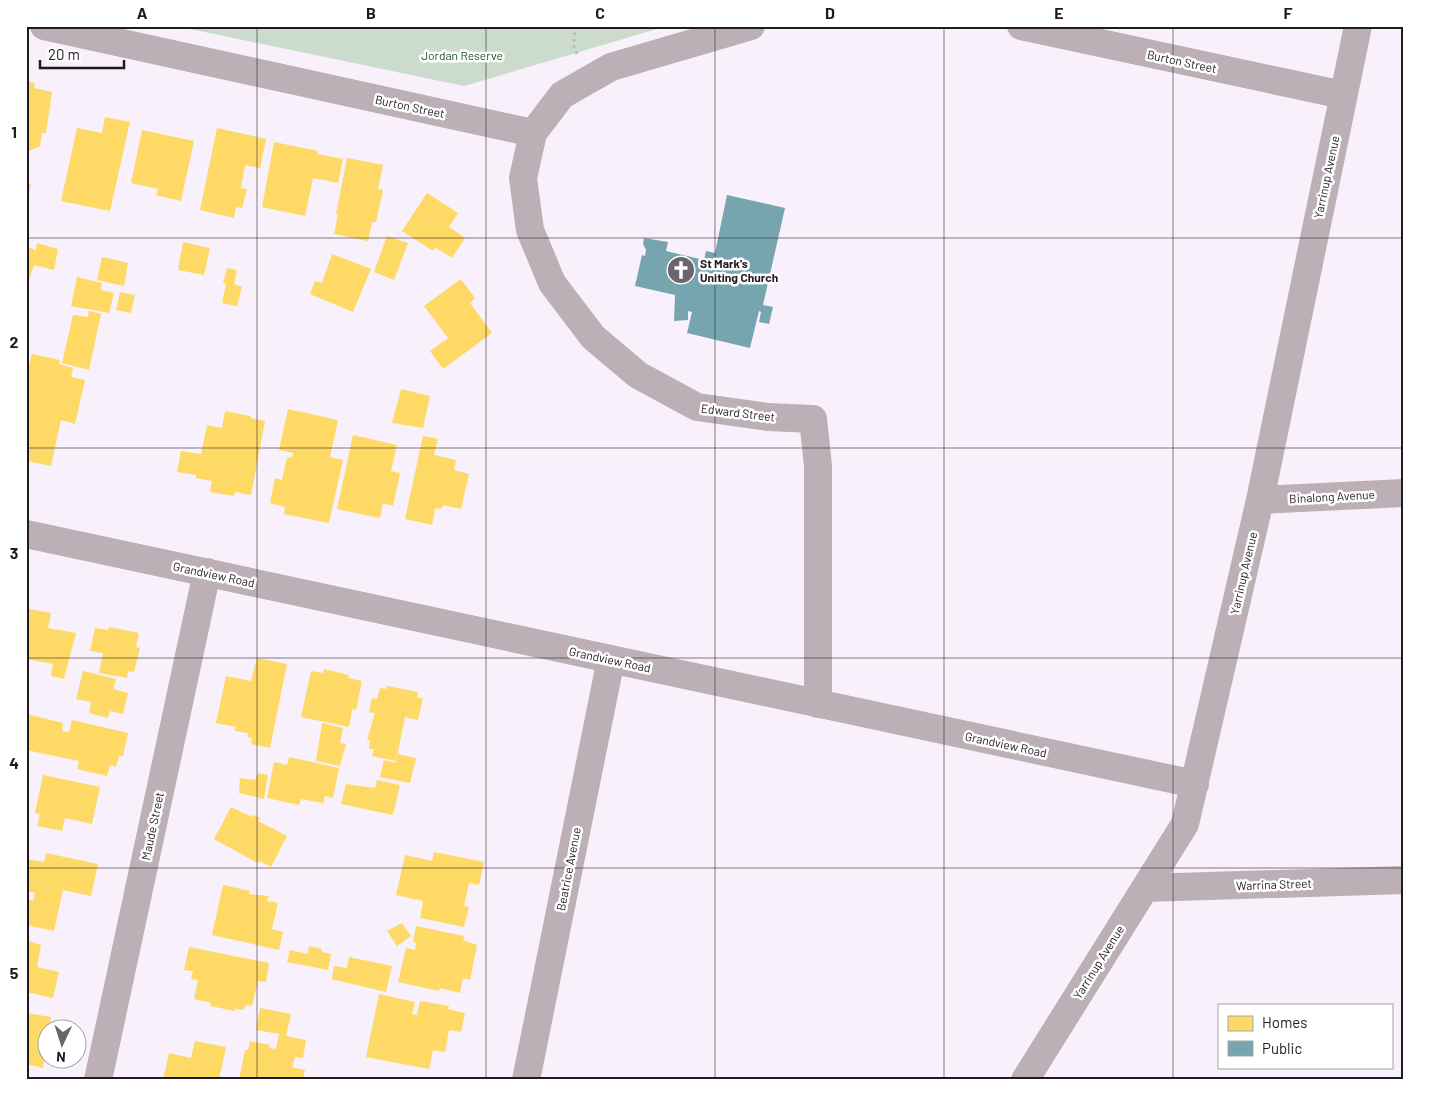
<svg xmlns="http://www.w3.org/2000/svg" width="1430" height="1106" font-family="Barlow,sans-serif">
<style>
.green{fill:#cbdccd}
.homes{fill:#ffd966}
.public{fill:#76a5af}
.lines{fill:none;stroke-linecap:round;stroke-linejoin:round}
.path{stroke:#bdb4b9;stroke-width:3;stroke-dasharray:2.5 4;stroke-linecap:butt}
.minor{stroke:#bcafb5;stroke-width:28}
.grid{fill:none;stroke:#211922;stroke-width:1;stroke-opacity:0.55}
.labels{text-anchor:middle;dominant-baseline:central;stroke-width:5;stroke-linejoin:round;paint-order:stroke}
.park-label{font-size:12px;fill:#1b5325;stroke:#fff}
.street-label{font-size:12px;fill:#211922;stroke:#fff}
.poi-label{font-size:12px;font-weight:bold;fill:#211922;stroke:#fff;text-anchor:start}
.neatline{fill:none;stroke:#211922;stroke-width:2}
.grid-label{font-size:16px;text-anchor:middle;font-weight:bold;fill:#211922}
</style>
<rect width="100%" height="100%" fill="#f8f0fa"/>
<path class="green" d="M176 26H667L464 86Z"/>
<path class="homes" d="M26 81 35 83 34 88 52 92 46 133H42L40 146 29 151 27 162Z
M105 117 130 122 110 211 61 201 77 128 102 133Z
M217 128 266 139 260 168 245 165 241 188 247 189 242 208 236 207 234 218 200 210Z
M142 130 194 141 181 201 156 195 158 189 131 183Z
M274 142 318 151V154L343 159 338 183 313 178 305 216 262 207Z
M347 158 383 165 378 189 383 190 376 222H372L368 241 334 234 338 214H336Z
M26 183 31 184 27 206H26Z
M427 193 458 213 449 227 465 238 452 258 435 247 433 251 402 231Z
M387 236 408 243 394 280 374 272Z
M183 242 210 248 204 275 178 270Z
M37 243 58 249 54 270 34 265 26 289V247L36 250Z
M332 254 371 269 353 312 310 294 315 281 322 283Z
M102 257 128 263 124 286 97 280Z
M227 268 237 270 234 284 242 287 237 306 222 303 226 284 223 283Z
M77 277 102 283 101 290 114 293 109 313 71 306Z
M461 279 475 298 470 303 492 333 443 369 430 351 448 338 424 306Z
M120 292 135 295 131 313 116 310Z
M89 311 101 314 89 370 62 363 73 315 88 317Z
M32 354 60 360 59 364 73 368 71 377 85 380 75 424 61 420 51 466 26 461V376Z
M401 389 430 396 423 428 392 423Z
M288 409 338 420 330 457 343 460 329 523 284 514 285 507 270 503 275 478 282 480 287 457 292 458 293 453 279 450Z
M225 411 251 416V418L265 421 251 495 235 492 234 496 210 492 212 481 196 478V475L177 472 181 451 201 454 207 425 222 428Z
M353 435 397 445 391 471 400 473 393 506 383 503 380 518 337 509Z
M423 436 438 439 434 455 456 460 454 470 469 474 461 509 443 505 441 509 435 508 432 525 405 519Z
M29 609 51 613 48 628 76 633 64 679 51 676 53 664 26 659V624Z
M109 627 139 633 136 647 140 648 134 672 128 671 127 678 99 673 103 653 90 651 95 628 108 630Z
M257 658 287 664 270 748 251 744 252 738 247 737 248 733 235 731 236 727 216 723 226 676 251 681Z
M324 669 349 675 348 678 362 681 356 710 352 709 349 727 301 717 311 671 323 673Z
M83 671 116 679 113 689 128 693 123 714 110 711 108 718 89 713 91 702 76 699Z
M387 686 418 692 417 698H423L418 720 405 717 396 761 372 756 374 749H369L370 740H367L375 713 369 712 372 698 377 699 380 688 386 689Z
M26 714 63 723 62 731 69 732 72 720 128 733 123 756H119L116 767 110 765 107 776 77 769 79 761 26 750Z
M322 723 343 728 340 743 346 744 340 766 316 761Z
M398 754 416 758 410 783 380 777 384 760 396 763Z
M289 757 339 768 333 798 325 796 323 803 301 799 299 805 267 798 274 762 287 765Z
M258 773 268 775 264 799 239 793 240 778 255 780Z
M43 775 100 787 92 824 65 818 62 831 37 826 40 814 35 813Z
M377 780 400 785 393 815 341 804 346 784 375 788Z
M231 807 252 817 254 815 260 818 258 821 287 836 271 867 259 861 258 863 214 839Z
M434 852 484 862 479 885 469 883 464 906 469 907 464 927 420 918 423 901 396 895 405 855 432 861Z
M46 853 98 864 91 896 63 890 54 931 26 925 28 899 33 901 35 893 26 891V859L44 862Z
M223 885 250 891 249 894 269 896 267 901 278 903 272 929 283 932 279 950 212 935Z
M402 923 411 936 397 946 387 931Z
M416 926 464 936 463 940 477 945 470 980 463 978 460 993 440 988 439 991 398 982 406 948 415 950 416 943 413 942Z
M26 940 41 945 37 967 59 972 53 998 26 992Z
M309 946 322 949V952L331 954 328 970 287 962 290 950 308 954Z
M189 947 269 963 266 982 258 981 252 1006 245 1005 244 1010 235 1009V1011L210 1006 211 1003 194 999 198 980 191 979 193 971 184 970Z
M349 957 392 966 386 992 332 979 334 966 347 968Z
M379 994 415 1002 412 1014 417 1015 420 1001 449 1006 448 1009 465 1013 461 1032 449 1030 445 1052 433 1050 429 1069 366 1057Z
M260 1008 291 1014 286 1036 306 1040 303 1058 295 1057 292 1067 305 1070 303 1080H239L245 1050H248L250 1041 270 1045 269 1048 276 1049 279 1034 256 1030Z
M26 1013 51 1017 43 1068 26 1064Z
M195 1041 226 1047 219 1080H163L169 1053 191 1058Z"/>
<path class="public" d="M727 195 785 208 763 305 773 307 769 324 759 322 761 312 759 311 750 348 687 333 692 312 688 311V320L674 321 675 295 635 286 642 255 645 256 646 250 643 244 644 238 668 242 666 251 704 260 706 251 715 253Z"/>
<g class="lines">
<path class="path" d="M575 26 574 47 577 54"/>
<path class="minor" d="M44 26 533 133 562 95 611 67 751 26
M1021 26 1343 95
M533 133 523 178 530 230 552 283 593 337 638 375 697 407 768 417 813 419 818 466V704
M1260 500 1404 493
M26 534 1195 784
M1145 888 1404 880
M98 1080 207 572
M526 1080 611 659
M1025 1080 1185 824 1260 500 1358 26"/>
</g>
<path class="grid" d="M257 26V1080M486 26V1080M715 26V1080M944 26V1080M1173 26V1080M26 238H1404M26 448H1404M26 658H1404M26 868H1404"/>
<defs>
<symbol id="church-disc" viewBox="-11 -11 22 22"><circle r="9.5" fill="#6c646e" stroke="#fff"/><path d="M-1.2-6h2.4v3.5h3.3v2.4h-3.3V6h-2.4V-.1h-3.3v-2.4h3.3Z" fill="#fff"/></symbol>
</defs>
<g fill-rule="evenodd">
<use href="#church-disc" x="665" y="254" width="32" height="32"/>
</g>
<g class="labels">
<g class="park-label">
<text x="462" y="55">Jordan Reserve</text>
</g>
<g class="street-label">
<text transform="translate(1182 61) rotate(12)">Burton Street</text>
<text transform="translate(410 106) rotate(12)">Burton Street</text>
<text transform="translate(1326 177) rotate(-78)">Yarrinup Avenue</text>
<text transform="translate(738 412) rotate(7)">Edward Street</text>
<text transform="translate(1332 496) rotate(-3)">Binalong Avenue</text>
<text transform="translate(1243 573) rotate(-77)">Yarrinup Avenue</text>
<text transform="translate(214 574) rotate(12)">Grandview Road</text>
<text transform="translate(610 659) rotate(12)">Grandview Road</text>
<text transform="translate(1006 744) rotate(12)">Grandview Road</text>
<text transform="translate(152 826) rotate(-78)">Maude Street</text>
<text transform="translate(568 869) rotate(-79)">Beatrice Avenue</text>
<text transform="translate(1274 884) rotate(-2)">Warrina Street</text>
<text transform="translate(1098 962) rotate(-58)">Yarrinup Avenue</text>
</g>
<g class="poi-label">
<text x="700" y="263">St Mark's<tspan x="700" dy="14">Uniting Church</tspan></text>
</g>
</g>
<rect width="1430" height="1106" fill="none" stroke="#ffffff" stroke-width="55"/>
<rect x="1218" y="1004" width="175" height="65" fill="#ffffff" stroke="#a6a3a7"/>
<rect x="1228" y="1016" width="25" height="15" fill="#ffd966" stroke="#a6a3a7"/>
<text x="1262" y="1028" font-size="15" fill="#211922">Homes</text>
<rect x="1228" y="1041" width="25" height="15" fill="#76a5af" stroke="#a6a3a7"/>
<text x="1262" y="1054" font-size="15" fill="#211922">Public</text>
<g transform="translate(62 1044) rotate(184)"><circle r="24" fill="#ffffff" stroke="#a6a3a7"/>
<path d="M0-4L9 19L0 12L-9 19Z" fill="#6c646e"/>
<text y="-8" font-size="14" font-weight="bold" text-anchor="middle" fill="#211922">N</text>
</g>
<path d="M40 60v8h84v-8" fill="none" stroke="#211922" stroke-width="2.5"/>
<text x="48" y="60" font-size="15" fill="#211922" stroke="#ffffff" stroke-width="4" paint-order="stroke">20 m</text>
<rect x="28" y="28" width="1374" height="1050" class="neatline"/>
<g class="grid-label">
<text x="142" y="19">A</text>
<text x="371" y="19">B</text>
<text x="600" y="19">C</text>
<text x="830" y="19">D</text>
<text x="1059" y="19">E</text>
<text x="1288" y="19">F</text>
<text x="14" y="138">1</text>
<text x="14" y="348">2</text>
<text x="14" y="559">3</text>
<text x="14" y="769">4</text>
<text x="14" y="979">5</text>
</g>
</svg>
